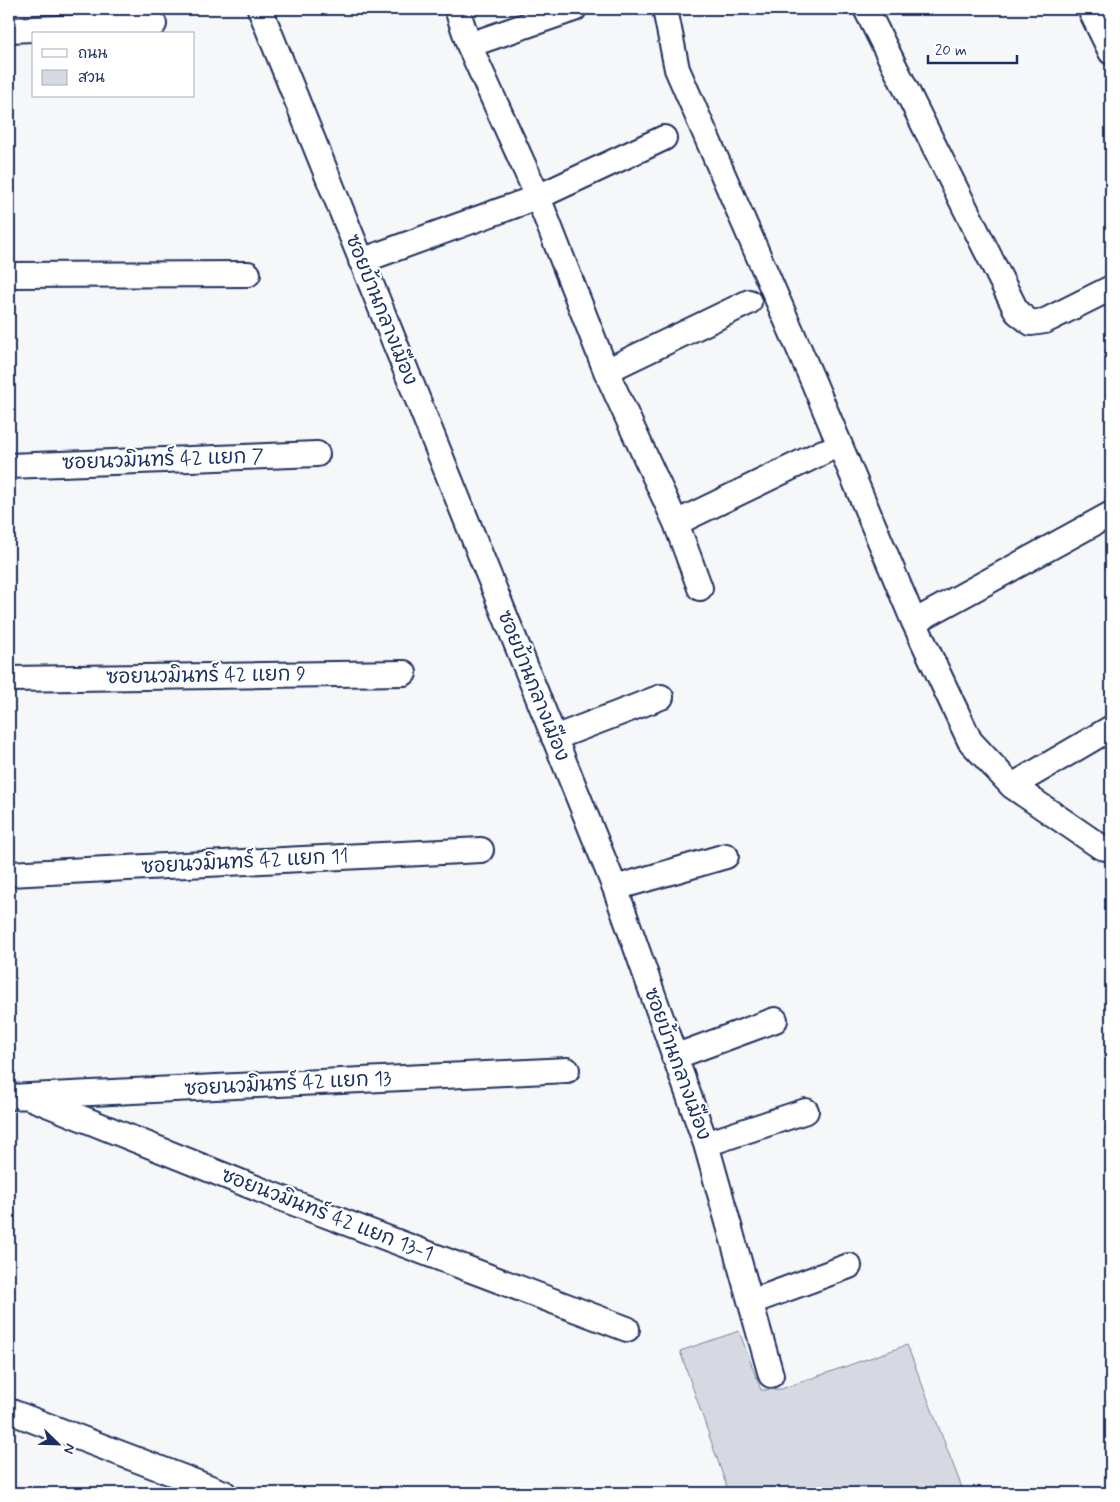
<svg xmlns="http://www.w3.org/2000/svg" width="1120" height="1502" font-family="Mynerve,'Playpen Sans Thai',sans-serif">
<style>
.green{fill:#d6d9e2;stroke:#7884a0}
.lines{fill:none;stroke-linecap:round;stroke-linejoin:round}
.street-casing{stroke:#1b2f5e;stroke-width:28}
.street{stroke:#fff;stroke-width:24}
.labels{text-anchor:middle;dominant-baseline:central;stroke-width:4.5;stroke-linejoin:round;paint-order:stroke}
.street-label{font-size:20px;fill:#1b2f5e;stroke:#fff}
</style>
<rect width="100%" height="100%" fill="#f6f7f9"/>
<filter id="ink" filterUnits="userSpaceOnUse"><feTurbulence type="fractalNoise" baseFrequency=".02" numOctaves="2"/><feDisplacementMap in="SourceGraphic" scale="10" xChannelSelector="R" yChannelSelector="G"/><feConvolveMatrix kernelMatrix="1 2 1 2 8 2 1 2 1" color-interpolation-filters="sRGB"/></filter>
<g filter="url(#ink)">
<path class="green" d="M739 1331 761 1390 781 1389 907 1345 964 1493H729L680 1351Z"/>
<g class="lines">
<defs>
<path id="street" d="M260 9 615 888 706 1144 771 1375
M457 9 469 45 538 197 606 371 676 523 700 588
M665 9 677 69 813 381 914 622 970 741 1012 786 1101 847 1111 849
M866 9 1017 312 1031 323 1045 321 1111 288
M1090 9 1111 52
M9 30 154 24
M469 45 574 9
M361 261 538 197 664 138
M9 275 248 274
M606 371 749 302
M9 466 317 454
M676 523 823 452
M914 622 1111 514
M9 679 404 673
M554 738 661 697
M1012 786 1111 728
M9 874 481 850
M615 888 726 856
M674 1057 775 1020
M9 1097 567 1070
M29 1097 273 1195 627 1329
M706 1144 806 1111
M751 1302 849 1266
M9 1411 224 1493"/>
</defs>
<use href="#street" class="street-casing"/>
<use href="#street" class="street"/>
</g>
</g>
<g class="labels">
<g class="street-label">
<text transform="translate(381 310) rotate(68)">ซอยบ้านกลางเมือง</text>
<text transform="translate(163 460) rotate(-2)">ซอยนวมินทร์ 42 แยก 7</text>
<text transform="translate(206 676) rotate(-1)">ซอยนวมินทร์ 42 แยก 9</text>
<text transform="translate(533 686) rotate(68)">ซอยบ้านกลางเมือง</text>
<text transform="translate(245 862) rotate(-3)">ซอยนวมินทร์ 42 แยก 11</text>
<text transform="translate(677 1064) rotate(70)">ซอยบ้านกลางเมือง</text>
<text transform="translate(288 1084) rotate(-3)">ซอยนวมินทร์ 42 แยก 13</text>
<text transform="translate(327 1215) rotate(21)">ซอยนวมินทร์ 42 แยก 13-1</text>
</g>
</g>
<rect width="1120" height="1502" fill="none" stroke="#fff" stroke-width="30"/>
<rect x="15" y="15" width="1090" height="1472" fill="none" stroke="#1b2f5e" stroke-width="2" filter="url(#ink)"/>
<rect x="32" y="32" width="162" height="65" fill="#ffffff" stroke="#a4acbf"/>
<rect x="42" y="49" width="25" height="8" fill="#ffffff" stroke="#a4acbf"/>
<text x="78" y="58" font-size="15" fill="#1b2f5e">ถนน</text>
<rect x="42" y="70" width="25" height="15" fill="#d6d9e2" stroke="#a4acbf"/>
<text x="78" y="82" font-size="15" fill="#1b2f5e">สวน</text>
<g transform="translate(58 1444) rotate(113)" stroke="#ffffff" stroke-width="4" paint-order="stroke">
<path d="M0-4L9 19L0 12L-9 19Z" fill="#1b2f5e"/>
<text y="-8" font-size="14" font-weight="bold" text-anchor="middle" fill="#1b2f5e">N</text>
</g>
<path d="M928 55v8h89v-8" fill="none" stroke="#1b2f5e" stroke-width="2.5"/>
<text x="935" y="55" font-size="15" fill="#1b2f5e" stroke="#ffffff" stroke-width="4" paint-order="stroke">20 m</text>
</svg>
